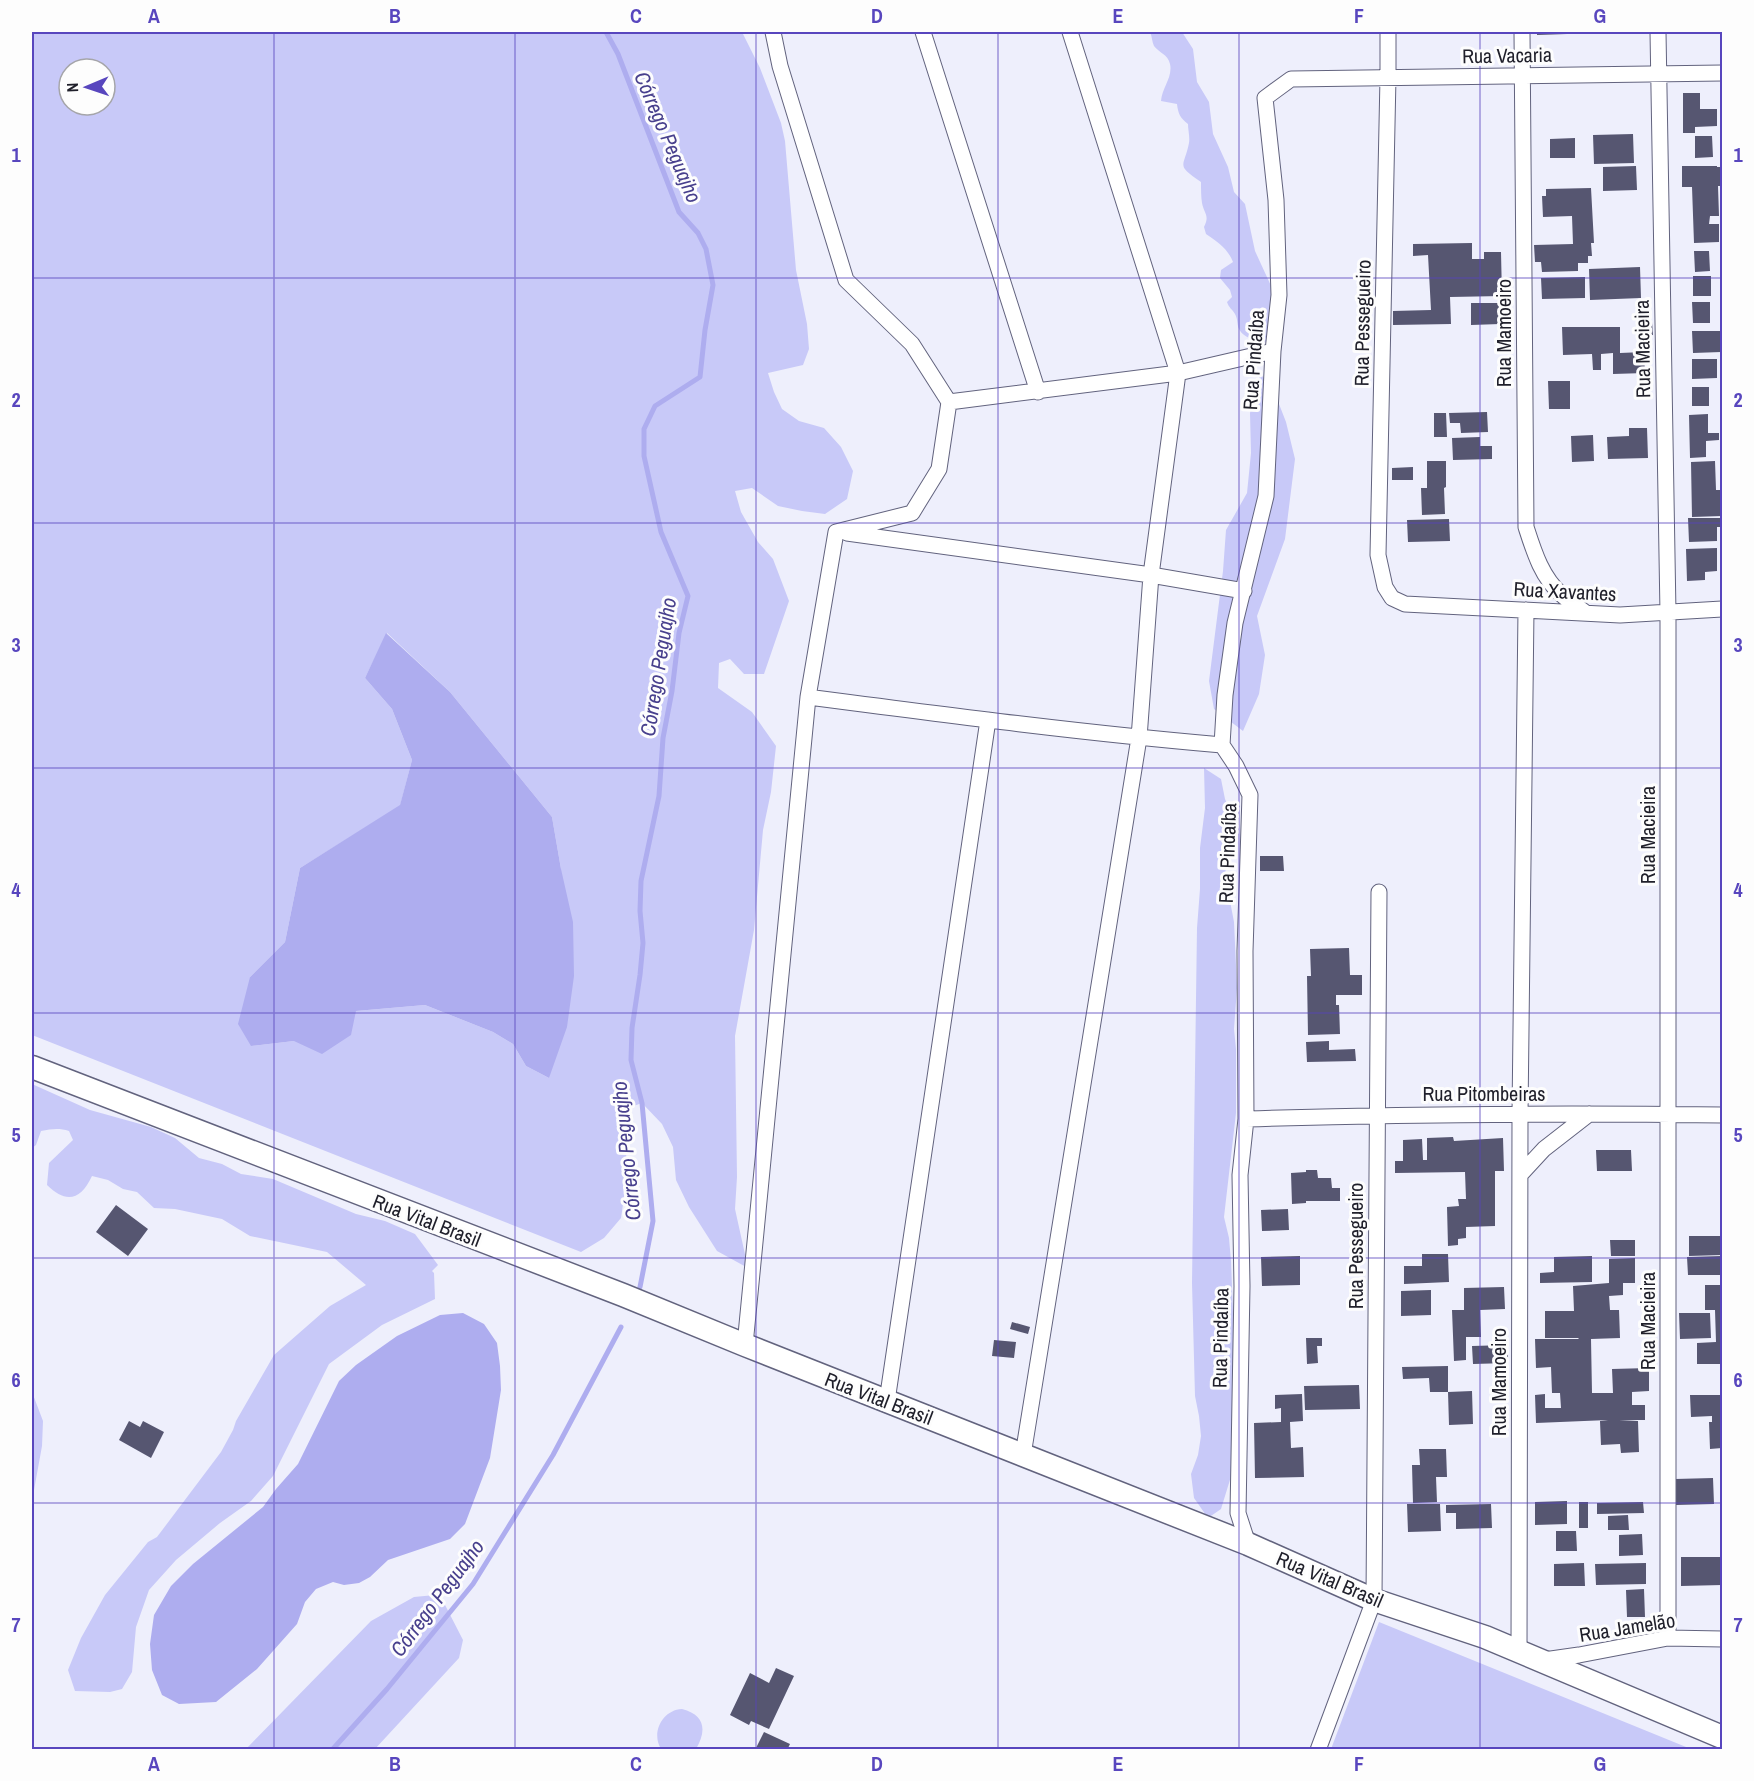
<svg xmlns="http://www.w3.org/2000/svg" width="1754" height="1781" font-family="'Archivo Narrow',sans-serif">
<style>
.green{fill:#c8c9f8;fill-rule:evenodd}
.water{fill:#aeadef}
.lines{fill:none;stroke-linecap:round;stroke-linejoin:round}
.stream{stroke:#aeadef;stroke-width:5}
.building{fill:#565671}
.minor-casing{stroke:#62637e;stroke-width:17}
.secondary-casing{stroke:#62637e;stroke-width:25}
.minor{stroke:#fff;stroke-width:15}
.secondary{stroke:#fff;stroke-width:22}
.grid{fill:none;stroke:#5846be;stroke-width:1.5;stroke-opacity:0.55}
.labels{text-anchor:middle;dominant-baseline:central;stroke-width:6;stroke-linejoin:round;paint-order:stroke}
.street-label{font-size:20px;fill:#20202b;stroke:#fdfdfd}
.water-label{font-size:21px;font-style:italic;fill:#48408d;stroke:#fdfdfd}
.neatline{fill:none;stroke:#5846be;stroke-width:2}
.grid-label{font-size:20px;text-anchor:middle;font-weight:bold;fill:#5846be}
</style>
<rect width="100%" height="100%" fill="#eeeffc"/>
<path class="green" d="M32 32H742L760 68 781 123 785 141 796 270 807 324 809 349 803 365 768 373 774 392 782 409 799 421 824 428 841 447 853 471 847 499 825 514 802 511 778 506 752 488 735 491 741 512 758 542 773 559 789 601 764 674H744L730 659 719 663 718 688 752 712 776 746 771 792 763 830 754 930 735 1036 737 1177 735 1209 748 1268 717 1251 689 1207 676 1180 673 1147 662 1124 642 1103 628 1108 625 1190 621 1218 604 1238 581 1252 32 1035ZM69 69H105V105H69ZM387 633 450 692 552 817 561 869 549 1078 526 1066 513 1044 493 1032 425 1005 356 1011 294 1041 251 1046 250 977 285 942 300 868 400 806 412 760 392 709 365 678Z
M1150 32H1182L1193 49 1197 82 1209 102 1213 134 1228 167 1234 192 1245 204 1255 251 1272 288 1270 342C1260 342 1244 339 1239 329 1237 325 1238 319 1235 314 1232 309 1229 308 1227 302L1232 297 1230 290 1220 278 1221 270 1233 262C1228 249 1218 242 1206 234L1204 227C1210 215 1204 214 1202 203 1201 197 1201 189 1201 182 1175 164 1184 168 1189 143 1190 137 1188 130 1188 124 1180 118 1178 113 1177 104L1161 101C1162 88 1173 77 1170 64 1168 54 1159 53 1154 46 1152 42 1152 36 1150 32Z
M1260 374 1272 386 1286 422 1295 459 1285 539 1257 616 1265 655 1259 694 1243 731 1214 709 1209 681 1223 571 1226 530 1247 493 1251 453 1250 413Z
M1204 768 1221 779 1225 799 1233 818 1225 860 1226 880 1234 922 1237 988 1234 1029 1236 1049V1113L1224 1217 1229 1238 1231 1261 1236 1388 1233 1470 1221 1509 1208 1518 1194 1498 1191 1474 1198 1455 1201 1436 1199 1416 1195 1396 1192 1283 1197 928 1200 889V848L1205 808Z
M32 1084 90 1110 151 1127 175 1138 199 1158 222 1164 241 1174 273 1179 356 1214 385 1221 415 1234 438 1265 432 1271 434 1273 435 1299 382 1325 329 1364 273 1476 251 1501 220 1523 176 1560 149 1590 136 1627 132 1672 122 1689 110 1692 75 1691 68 1670 81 1638 105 1595 148 1542 157 1537 221 1452 233 1430 236 1421 274 1355 330 1306 366 1285 327 1252 250 1236 222 1219 175 1209 154 1208 137 1192 123 1189 108 1180 92 1176C81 1200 66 1204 47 1185L49 1163 73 1140 69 1131C59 1128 52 1129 41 1131L36 1145 32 1148Z
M32 1392 43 1421 42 1446 32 1501Z
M435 1595 444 1603 463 1640 459 1658 375 1749H246L371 1621 414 1597Z
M1379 1622 1691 1749H1331Z
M682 1709C705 1715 707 1730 696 1749H661C651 1733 662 1710 682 1709Z"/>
<path class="water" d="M386 633 450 692 552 817 561 869 573 922 574 976 567 1027 549 1078 526 1066 513 1044 493 1032 425 1005 356 1011 351 1035 322 1054 294 1041 251 1046 238 1024 250 977 285 942 300 868 400 805 412 760 392 709 365 678Z
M463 1313 484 1324 497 1343 500 1366 501 1390 490 1458 465 1524 450 1539 388 1560 370 1577 359 1583 344 1585 333 1582 316 1589 305 1602 297 1624 257 1669 216 1702 179 1704 162 1695 152 1670 150 1644 154 1615 171 1586 193 1564 263 1507 276 1489 298 1464 339 1381 356 1365 397 1336 440 1315Z"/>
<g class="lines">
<path class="stream" d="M606 32 618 54 679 212 698 233 706 249 713 285 705 330 700 377 655 406 644 429V456L661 532 688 596 679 633 672 691 663 738 659 796 641 881 640 911 643 943 640 975 632 1028 631 1060 642 1103 653 1221 640 1287
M332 1750 387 1689 473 1584 553 1455 621 1327"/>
</g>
<path class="building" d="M1537 32H1567V34L1537 35Z
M1683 93H1700V109H1717V126L1695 127V133H1683Z
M1633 134 1634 163 1594 164 1593 135Z
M1695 136H1712L1713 157 1695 158Z
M1575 138V158H1550V139Z
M1636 166 1637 190 1603 191V167Z
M1682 166H1717V167H1722V186H1718L1719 216H1710L1709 224H1719V242L1694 243 1692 187H1682Z
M1591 188 1594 243H1591L1592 256H1588V263H1578V271L1542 272 1541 262H1535L1534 245 1573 244 1572 216 1543 217 1542 196H1546V189Z
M1472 243V259H1484V252H1501L1502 296 1450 297 1451 324 1393 325V311L1431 310 1428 255 1413 256V244Z
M1694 251H1709L1710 271 1695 272Z
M1640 267 1641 298 1590 300 1589 269Z
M1693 276H1711V296H1693Z
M1585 277V298L1542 299 1541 278Z
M1692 302H1710V323H1693Z
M1471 303H1500V324L1471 325Z
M1652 322 1653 335 1638 336 1637 323Z
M1562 327H1620V353L1644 352 1645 373 1613 374V353L1601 354V370H1593L1592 354 1563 355Z
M1692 331H1720L1721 352 1693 353Z
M1692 359H1717V378L1692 379Z
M1548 381H1570V409H1549Z
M1692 387H1709V406H1692Z
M1487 412 1488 432 1461 433 1460 423H1450L1449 413Z
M1434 413H1446L1447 437H1434Z
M1708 414V433H1719V440L1706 441V457L1690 458 1689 415Z
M1629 428H1647L1648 458 1608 459 1607 437 1629 436Z
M1593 435 1594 461 1572 462 1571 436Z
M1480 437V446H1492V459L1453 460 1452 438Z
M1427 461H1446V487L1444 488 1445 514 1422 515 1421 488H1427Z
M1715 461 1716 490H1722V516L1692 517 1691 462Z
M1413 467V480H1392V468Z
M1688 518H1722V527H1717V541L1689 542Z
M1449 519 1450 541 1408 542 1407 520Z
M1717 548V571L1705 572V580L1687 581 1686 549Z
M1260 856H1283L1284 871H1260Z
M1349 948 1350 975H1362V995H1336V1005H1339L1340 1034 1308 1035 1307 976H1311L1310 949Z
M1329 1041V1050L1355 1049 1356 1061 1307 1062 1306 1042Z
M1453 1137 1454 1141 1503 1138 1504 1171H1495V1226L1466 1227V1238L1458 1239V1245L1448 1246 1447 1207 1459 1206 1458 1199H1466L1465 1172 1395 1173V1161H1403V1140L1422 1139 1423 1160H1427V1138Z
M1596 1150H1631L1632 1171H1597Z
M1306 1170H1317L1318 1178H1331L1332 1188H1340V1201H1306V1203L1292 1204 1291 1173 1306 1172Z
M116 1205 148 1229 128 1256 96 1232Z
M1288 1209 1289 1230 1262 1231 1261 1210Z
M1689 1236H1722V1255L1689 1256Z
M1610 1240H1635V1256H1611Z
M1422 1254H1448L1449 1282 1404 1284V1266H1422Z
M1300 1256V1285L1262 1286 1261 1257Z
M1592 1256V1282L1540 1283V1273L1554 1272V1257Z
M1722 1256V1364H1697V1343L1716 1342 1715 1310H1705V1285H1720V1275H1688L1687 1257Z
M1635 1258V1283H1623V1295L1609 1296 1610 1310H1619L1620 1338 1591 1339 1592 1393H1613L1612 1369 1649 1368V1391L1632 1392V1405H1645V1420H1619L1638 1421 1639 1452 1621 1453 1620 1444 1601 1445 1600 1421 1608 1420 1536 1423 1535 1395 1545 1394V1408H1561L1560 1393H1552L1551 1367 1536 1368 1535 1339H1578L1579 1338H1545V1311H1574L1573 1286 1609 1283V1259Z
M1504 1287 1505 1309 1480 1310 1481 1337H1466V1360L1454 1361 1452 1310H1464V1288Z
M1431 1290V1315L1401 1316V1291Z
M1679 1313H1710L1711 1338 1680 1339Z
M1012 1322 1030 1327 1028 1334 1010 1329Z
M1306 1338H1322V1346H1317L1318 1363 1307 1364Z
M994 1340 1016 1342 1014 1358 992 1356Z
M1508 1345V1363L1473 1364 1472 1346Z
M1448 1366V1392H1430L1429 1378 1403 1379 1402 1367Z
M1359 1385 1360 1409 1305 1410 1304 1386Z
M1472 1391 1473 1424 1449 1425 1448 1392Z
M1302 1394 1303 1421 1290 1422 1291 1448 1303 1447 1304 1477 1255 1478 1254 1423 1281 1422V1408L1275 1409V1395Z
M1690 1395H1722V1448L1710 1449 1709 1422H1712V1416L1691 1417Z
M129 1421 140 1427 143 1421 164 1432 151 1458 119 1440Z
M1419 1449H1446L1447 1477H1436L1437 1502 1413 1503 1412 1465H1420Z
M1713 1478 1714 1504 1676 1505 1675 1479Z
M1567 1501V1524L1535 1525V1502Z
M1579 1502H1588V1528H1579Z
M1643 1502 1644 1513 1597 1514V1503Z
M1407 1504H1440L1441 1531 1408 1532Z
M1491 1504 1492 1528 1456 1529V1513H1446V1505Z
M1628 1515 1629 1530H1608V1516Z
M1556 1531H1576L1577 1551H1556Z
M1642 1534 1643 1555 1619 1556V1535Z
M1681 1557H1722V1585L1681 1586Z
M1584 1563 1585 1586H1554V1564Z
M1646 1563V1584L1596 1585 1595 1564Z
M1644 1589 1645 1617H1627L1626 1590Z
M776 1668 794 1676 769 1729 751 1721 749 1725 730 1715 750 1673 769 1683Z
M764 1732 790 1744 787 1750H755Z"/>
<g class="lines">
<defs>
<path id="minor" d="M773 32 780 66 846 280 912 344 949 402 1178 373 1273 351
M923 32 1038 392
M1388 32V77L1378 555 1385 587 1392 598 1405 604 1620 615 1722 609
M1522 32 1526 527C1534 552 1542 578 1562 595 1570 602 1578 607 1586 613
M1658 32 1668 613V1638
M847 533 1151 575 1244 591
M808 697C946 715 1083 733 1222 745
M1246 1119C1405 1114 1564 1113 1722 1115
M1520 1175 1544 1149 1589 1114
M745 1345 808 697 836 532 912 513 939 469 949 402
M887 1401 988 720
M1023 1455 1139 738 1151 575 1178 373 1070 32
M1248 1544 1238 1513 1242 1286 1240 1175 1246 1119 1245 951 1250 795 1236 766 1222 745 1225 695 1235 623 1266 496 1273 351 1279 295 1276 200 1265 98 1291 79 1722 73
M1519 1651 1520 1113 1526 610
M1544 1660 1579 1655 1668 1638 1722 1639
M1318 1750 1374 1600 1379 892"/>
<path id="secondary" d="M32 1067 623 1295 745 1345 1248 1544 1374 1600 1485 1637 1722 1737"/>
</defs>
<use href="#minor" class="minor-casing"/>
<use href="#secondary" class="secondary-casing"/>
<use href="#minor" class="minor"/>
<use href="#secondary" class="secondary"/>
</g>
<path class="grid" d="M274 32V1750M515 32V1750M756 32V1750M998 32V1750M1239 32V1750M1480 32V1750M32 278H1722M32 523H1722M32 768H1722M32 1013H1722M32 1258H1722M32 1503H1722"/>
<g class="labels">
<g class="street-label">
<text transform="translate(1507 55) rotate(-1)">Rua Vacaria</text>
<text transform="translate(1362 323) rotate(-89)">Rua Pessegueiro</text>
<text transform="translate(1503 333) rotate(-90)">Rua Mamoeiro</text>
<text transform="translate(1642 349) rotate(-91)">Rua Macieira</text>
<text transform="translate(1253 360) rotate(-86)">Rua Pindaíba</text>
<text transform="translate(1565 591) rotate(3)">Rua Xavantes</text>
<text transform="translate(1647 835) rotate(-90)">Rua Macieira</text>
<text transform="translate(1227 853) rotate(-88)">Rua Pindaíba</text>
<text x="1484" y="1093">Rua Pitombeiras</text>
<text transform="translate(427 1220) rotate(21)">Rua Vital Brasil</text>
<text transform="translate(1355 1246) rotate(-90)">Rua Pessegueiro</text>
<text transform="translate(1647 1321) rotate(-90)">Rua Macieira</text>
<text transform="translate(1220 1338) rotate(-89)">Rua Pindaíba</text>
<text transform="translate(1498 1382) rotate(-90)">Rua Mamoeiro</text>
<text transform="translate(879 1398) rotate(21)">Rua Vital Brasil</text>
<text transform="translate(1330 1579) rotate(23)">Rua Vital Brasil</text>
<text transform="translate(1627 1627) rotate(-9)">Rua Jamelão</text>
</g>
<g class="water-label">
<text transform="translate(668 137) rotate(67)">Córrego Peguajho</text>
<text transform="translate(658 667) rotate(-81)">Córrego Peguajho</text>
<text transform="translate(626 1151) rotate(-96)">Córrego Peguajho</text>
<text transform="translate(437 1598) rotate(-53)">Córrego Peguajho</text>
</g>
</g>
<rect width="1754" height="1781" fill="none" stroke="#fdfdfd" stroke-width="66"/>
<g transform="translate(87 87) rotate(268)"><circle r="28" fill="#fdfdfd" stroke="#a5a5a9" stroke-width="1.5"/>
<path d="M0-4.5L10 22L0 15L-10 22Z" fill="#5846be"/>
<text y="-9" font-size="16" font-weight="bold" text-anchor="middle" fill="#20202b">N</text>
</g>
<rect x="33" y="33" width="1688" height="1715" class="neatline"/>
<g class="grid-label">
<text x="154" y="23">A</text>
<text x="395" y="23">B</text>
<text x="636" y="23">C</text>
<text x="877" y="23">D</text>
<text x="1118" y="23">E</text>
<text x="1359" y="23">F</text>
<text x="1600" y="23">G</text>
<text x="16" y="162">1</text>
<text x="1738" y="162">1</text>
<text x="16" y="407">2</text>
<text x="1738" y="407">2</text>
<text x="16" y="652">3</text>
<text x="1738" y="652">3</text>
<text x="16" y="897">4</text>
<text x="1738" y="897">4</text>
<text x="16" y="1142">5</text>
<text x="1738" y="1142">5</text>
<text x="16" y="1387">6</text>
<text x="1738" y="1387">6</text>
<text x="16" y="1632">7</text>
<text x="1738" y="1632">7</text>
<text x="154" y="1771">A</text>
<text x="395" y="1771">B</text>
<text x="636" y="1771">C</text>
<text x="877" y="1771">D</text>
<text x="1118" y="1771">E</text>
<text x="1359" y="1771">F</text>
<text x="1600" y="1771">G</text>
</g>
</svg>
